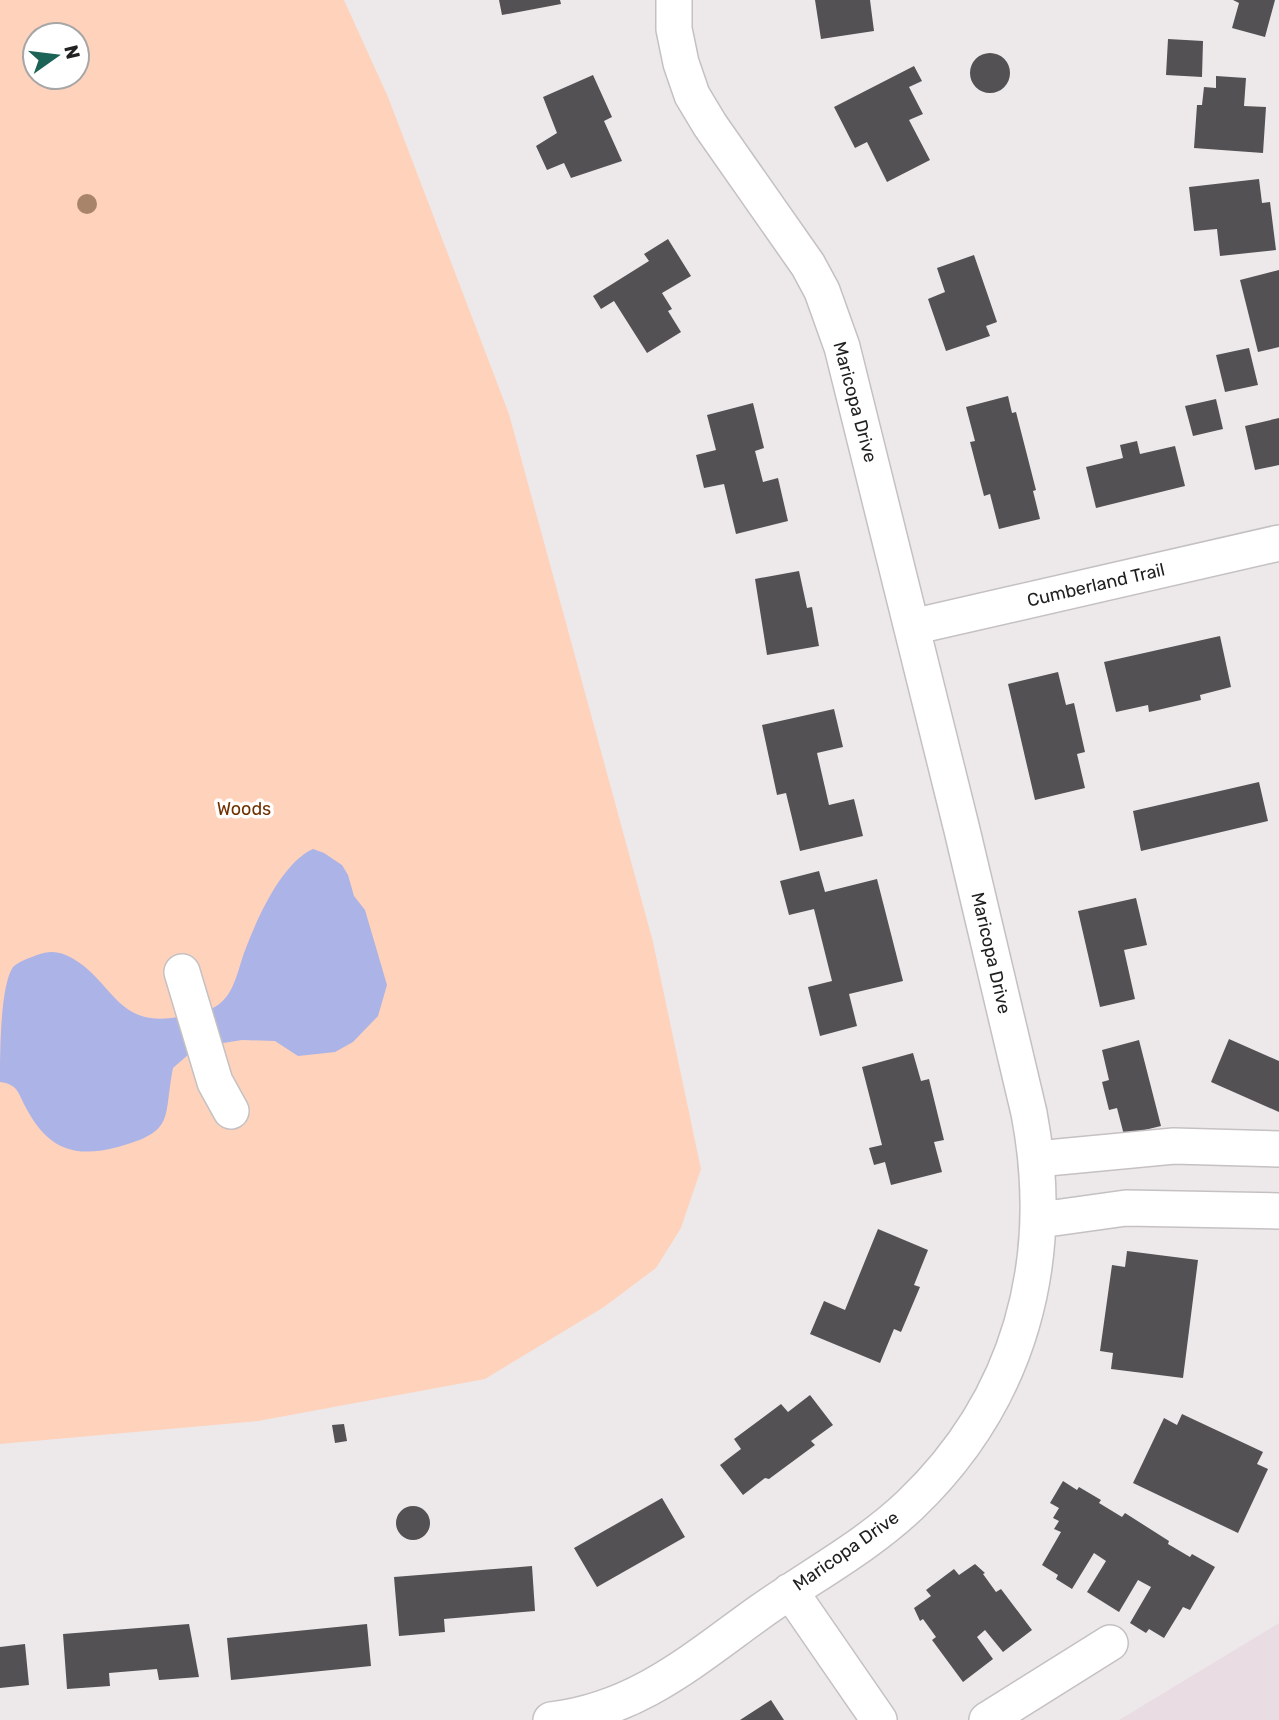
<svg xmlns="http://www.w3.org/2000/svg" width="1279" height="1720" font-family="Rubik,sans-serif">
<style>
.built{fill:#e9dde3}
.green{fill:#fed2bb;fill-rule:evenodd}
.water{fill:#abb3e7}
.building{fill:#535154}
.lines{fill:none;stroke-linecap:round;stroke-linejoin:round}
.minor-casing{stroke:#c5c1c3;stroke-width:38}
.minor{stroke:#fff;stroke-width:35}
.tree{fill:#a8846a}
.labels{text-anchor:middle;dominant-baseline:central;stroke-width:7;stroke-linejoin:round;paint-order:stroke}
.street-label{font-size:18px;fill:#222122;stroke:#fff}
.park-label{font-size:18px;fill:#703100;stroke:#fff}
</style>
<rect width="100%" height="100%" fill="#ede9eb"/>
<path class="built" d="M1279 1623V1720H1119Z"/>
<path class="green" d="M0 0H344L388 97 509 414 653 942 701 1169 681 1228 656 1268 604 1307 485 1379 258 1421 0 1444ZM35 35H77V77H35Z"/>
<path class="water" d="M313 849 324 853 342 865 348 875 354 896 365 910 387 985 378 1016 353 1042 335 1052 298 1056 275 1041 242 1040 197 1047 173 1068C163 1119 176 1131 118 1147 72 1159 47 1148 25 1106 18 1092 17 1084 0 1082 0 1054 0 986 13 967 18 962 29 958 37 955 50 950 60 951 72 958 114 982 116 1028 178 1017 192 1015 206 1013 218 1005 234 994 238 970 244 953 256 921 281 863 313 849Z"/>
<path class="building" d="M499 0H560L561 4 502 15Z
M815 0H870L874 31 821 39Z
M1233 0H1275L1265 37 1232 28 1239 3Z
M1168 39 1203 41 1202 77 1166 75Z
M970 73a20 20 0 1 1 40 0a20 20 0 1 1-40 0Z
M914 66 922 81 909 87 923 114 909 120 930 160 887 182 867 142 855 148 834 107Z
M593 75 612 117 604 121 622 161 571 178 564 163 547 170 536 146 557 133 543 97Z
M1216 76 1246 78 1244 106 1266 107 1263 153 1194 148 1197 105H1202L1204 87 1216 88Z
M1259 179 1262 203 1270 202 1276 250 1220 256 1217 229 1194 231 1189 187Z
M668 239 691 276 662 293 672 309 668 311 681 332 647 353 614 301 601 309 593 296 649 261 644 254Z
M974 255 997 322 986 326 990 336 946 351 928 299 945 292 937 268Z
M1279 270V347L1258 352 1240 280Z
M1249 348 1258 385 1225 392 1216 355Z
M1008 396 1012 413 1016 412 1036 490 1033 491 1040 519 999 529 990 494 984 496 970 442 975 441 966 407Z
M1216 399 1223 429 1193 436 1185 406Z
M753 403 764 448 755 451 763 482 778 478 788 521 736 534 724 484 704 488 696 455 716 450 707 415Z
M1279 418V465L1255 470 1245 426Z
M1137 441 1140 454 1175 446 1185 486 1096 508 1086 467 1123 458 1120 445Z
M799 571 807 608 812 607 819 646 767 655 755 579Z
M1220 636 1231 687 1200 695 1201 700 1149 712 1148 705 1116 712 1104 662Z
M1058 672 1066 705 1074 703 1085 752 1077 754 1085 788 1035 800 1008 684Z
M834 709 843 747 817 753 829 805 854 799 863 836 800 851 786 793 777 795 762 725Z
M1259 782 1268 821 1141 851 1133 811Z
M819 871 825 892 877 879 903 981 849 994 857 1026 820 1036 808 987 832 981 814 909 789 915 780 881Z
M1136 898 1147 945 1124 950 1135 999 1100 1007 1078 911Z
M1229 1039 1279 1061V1112L1211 1082Z
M1139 1040 1161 1126 1124 1135 1117 1108 1109 1110 1102 1082 1109 1080 1102 1050Z
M913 1053 921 1081 929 1079 944 1140 934 1142 942 1172 891 1185 885 1162 874 1165 869 1148 882 1145 862 1067Z
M878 1229 928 1250 914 1285 920 1287 901 1332 894 1329 880 1363 810 1334 824 1301 845 1310Z
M1127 1251 1198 1260 1183 1378 1111 1369 1113 1353 1100 1351 1112 1265 1125 1267Z
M810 1395 833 1425 811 1441 815 1445 769 1479 765 1478 743 1495 720 1465 741 1449 734 1439 781 1404 788 1412Z
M1182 1414 1263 1452 1257 1464 1268 1469 1238 1533 1133 1483 1164 1418 1177 1425Z
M344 1424 347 1441 335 1443 332 1425Z
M1063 1481 1077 1490 1079 1487 1101 1500 1099 1503 1122 1517 1125 1513 1169 1541 1168 1544 1190 1557 1192 1554 1215 1567 1190 1610 1183 1607 1164 1638 1149 1629 1146 1633 1130 1623 1151 1587 1138 1580 1119 1612 1087 1592 1106 1561 1094 1553 1072 1589 1056 1579 1058 1575 1042 1565 1061 1532 1054 1529 1059 1521 1053 1518 1059 1508 1050 1503Z
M662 1498 685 1537 597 1587 574 1548Z
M396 1523a17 17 0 1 1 34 0a17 17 0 1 1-34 0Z
M975 1564 985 1573 983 1574 996 1592 1001 1589 1032 1630 1003 1652 985 1630 977 1637 993 1659 963 1682 932 1640 936 1637 923 1619 920 1621 914 1608 931 1596 926 1590 954 1569 959 1575Z
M532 1566 535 1611 444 1619 445 1632 399 1636 394 1577Z
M189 1624 199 1677 159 1680 157 1669 109 1673 110 1686 67 1689 63 1634Z
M367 1624 371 1666 231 1680 227 1638Z
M25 1644 29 1685 0 1688V1647Z
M771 1700 784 1720H740Z"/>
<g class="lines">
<defs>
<path id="minor" d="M912 627 1279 543
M182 972 215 1082 231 1111
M1037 1159 1174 1146 1279 1149
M1040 1220 1126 1208 1279 1211
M790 1591 879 1720
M551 1720C637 1710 693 1660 760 1612 809 1577 866 1547 910 1505 1021 1399 1057 1260 1029 1113L962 830 842 347 822 291 808 265 710 125 692 95 681 63 674 29V0
M987 1720 1110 1643"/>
</defs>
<use href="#minor" class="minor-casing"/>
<use href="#minor" class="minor"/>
</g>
<circle class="tree" cx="87" cy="204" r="10"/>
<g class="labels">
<g class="street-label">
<text transform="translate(855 402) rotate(75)">Maricopa Drive</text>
<text transform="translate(1096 585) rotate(-13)">Cumberland Trail</text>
<text transform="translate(991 953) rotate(77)">Maricopa Drive</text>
<text transform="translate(846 1551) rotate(-35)">Maricopa Drive</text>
</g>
<g class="park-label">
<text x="244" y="809">Woods</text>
</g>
</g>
<g transform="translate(56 56) rotate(76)"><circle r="33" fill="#ffffff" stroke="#a7a6a7" stroke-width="2"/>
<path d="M0-5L12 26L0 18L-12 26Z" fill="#1c6357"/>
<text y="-10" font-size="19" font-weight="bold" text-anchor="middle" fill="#222122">N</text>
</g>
</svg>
